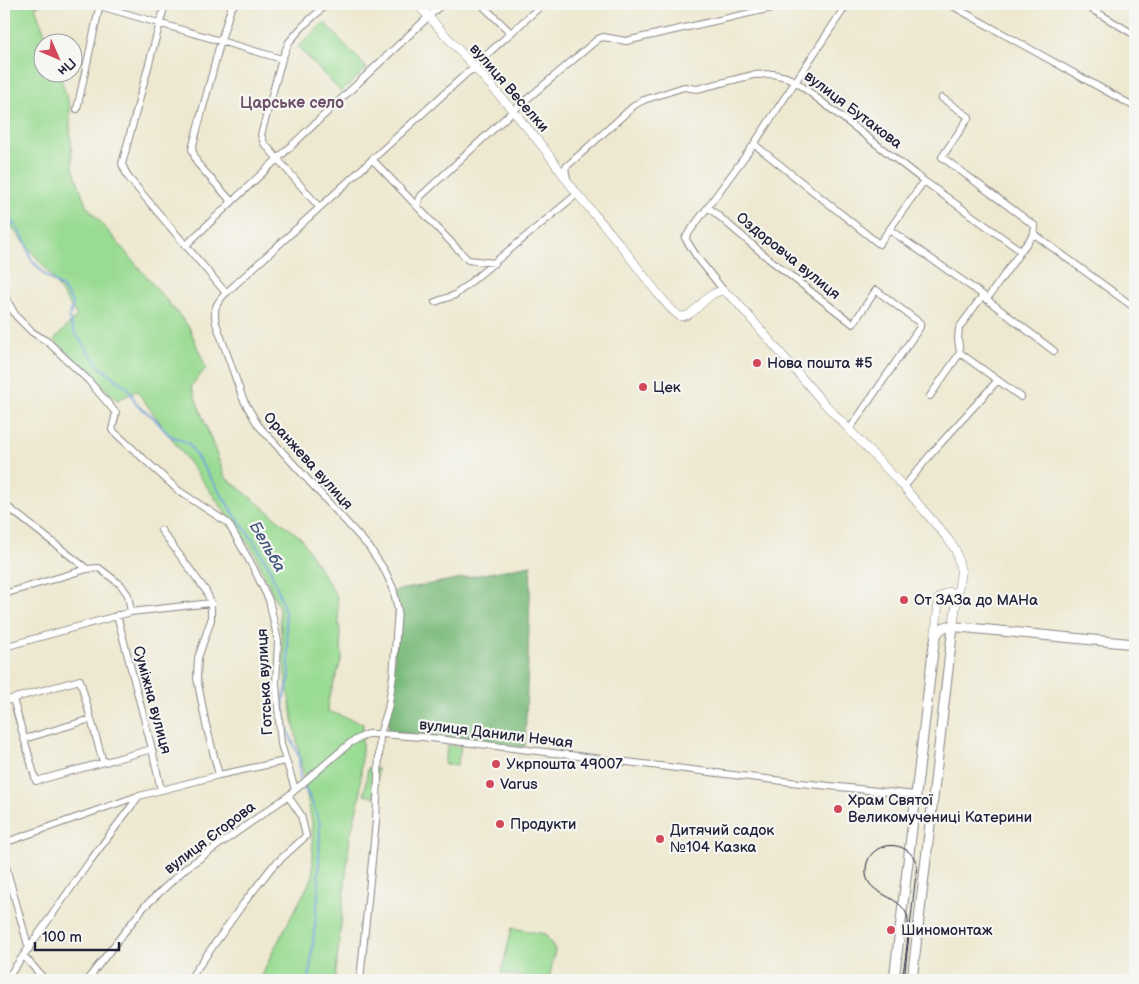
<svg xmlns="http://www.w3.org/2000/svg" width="1139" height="984" font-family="'Balsamiq Sans',sans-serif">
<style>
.green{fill:#99db92;stroke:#5e7e66}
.forest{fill:#7abb7c;stroke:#4e6e5c}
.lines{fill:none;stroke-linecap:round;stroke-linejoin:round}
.stream{stroke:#6ea2db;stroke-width:2}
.minor-casing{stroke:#888585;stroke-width:8}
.tertiary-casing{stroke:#888585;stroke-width:9}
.secondary-casing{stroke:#888585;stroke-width:11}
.minor{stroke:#fff;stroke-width:6}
.tertiary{stroke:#fff;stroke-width:8}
.secondary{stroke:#fff;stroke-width:9}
.tram{stroke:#22223b;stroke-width:1}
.poi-dot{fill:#d1495b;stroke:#f6f6f2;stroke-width:2}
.labels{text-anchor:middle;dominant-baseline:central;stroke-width:4.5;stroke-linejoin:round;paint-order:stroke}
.street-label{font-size:15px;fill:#22223b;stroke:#f6f6f2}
.poi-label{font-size:15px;fill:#22223b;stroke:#f6f6f2;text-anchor:start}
.neighbourhood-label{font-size:16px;font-weight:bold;fill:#6f506a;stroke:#f6f6f2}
.water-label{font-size:16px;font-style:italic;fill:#40557b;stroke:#f6f6f2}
</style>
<rect width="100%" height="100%" fill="#f6f6f2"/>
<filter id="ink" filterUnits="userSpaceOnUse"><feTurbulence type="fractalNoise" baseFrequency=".02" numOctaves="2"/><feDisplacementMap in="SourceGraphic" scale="10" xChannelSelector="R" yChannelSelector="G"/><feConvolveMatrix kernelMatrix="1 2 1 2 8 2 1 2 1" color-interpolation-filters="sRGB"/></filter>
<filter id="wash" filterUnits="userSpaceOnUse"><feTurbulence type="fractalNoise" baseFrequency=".0096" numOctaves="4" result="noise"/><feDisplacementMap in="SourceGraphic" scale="20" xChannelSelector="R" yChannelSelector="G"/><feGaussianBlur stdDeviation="1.12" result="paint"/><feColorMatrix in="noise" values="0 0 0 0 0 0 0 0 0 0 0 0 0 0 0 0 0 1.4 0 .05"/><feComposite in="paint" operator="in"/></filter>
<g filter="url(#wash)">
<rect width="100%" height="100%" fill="#ede8cf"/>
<path class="green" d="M4 4H43L35 7 48 42H42V72L59 73 70 106V127L73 168 86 205 189 327 206 368 191 386 225 477 301 538 337 597 342 658 328 701V711L363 724 360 796 350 837 335 980H260L274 949 313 876 312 823 285 675 279 608 255 553 137 391 117 400 54 340 77 316 47 270 4 218Z
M324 22 367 68 341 92 298 47Z
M448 745 461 747 457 766 444 764Z
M368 768 378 769 374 797 364 795Z
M512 928 545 934 555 950 549 980H539L501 973Z"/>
<path class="forest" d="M531 565 525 747 388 731 397 628 394 591Z"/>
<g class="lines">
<path class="stream" d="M4 206 25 241 31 259 44 274 64 289 73 304 69 318 74 332 101 368 128 388 137 405 153 417 169 435 188 443 232 511 255 543 269 567 278 590 285 612 290 677 283 701 286 726 299 757 300 780 311 800 320 823 318 897 309 980
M4 226 13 224"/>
</g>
</g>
<g filter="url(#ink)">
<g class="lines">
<defs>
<path id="minor" d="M165 4 122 164 128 177 226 293
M481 4 510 32
M949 4 1135 107
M1083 4 1135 35
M100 6 282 59
M473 67 543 4
M942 98 969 117 942 157 1035 226 1034 234 1021 251
M77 109 100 4
M754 144 879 244 924 181
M372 159 468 260 495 263
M567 178 565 168 567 166 636 104 644 100 684 87 697 89 753 75 773 74 786 77 795 81 924 181 1021 251 987 299
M232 202 197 163 192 149 221 40 231 8 235 4
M417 205 421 196 513 111 598 39 603 37 626 41 790 4
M319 207 264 143 261 135 282 59 289 42 304 25 327 4
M708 207 769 259 853 324 876 290 920 323V327L849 430
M890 230 983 295 959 328 958 339 960 353 1021 397
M1034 234 1135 308
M185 246 442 4
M724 291 697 257 685 238 754 144 847 4
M4 295 16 316 32 332 48 342 88 380 116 413 112 430 179 491 228 523 253 567 269 600 278 641 276 684 281 744 295 789
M985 298 1054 351
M435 302 455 295 577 194
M930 396 960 353
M904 487 931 454 998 380
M4 504 87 569
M161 530 206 591 211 603V620L198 658 197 678 206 725 219 775
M4 594 87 569 99 568 121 585 128 595 131 612
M117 615 152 749 161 790
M4 647 131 612 211 603
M13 699 36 781 152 749
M4 701 80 680 103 762
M24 739 91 719
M4 843 138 796
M4 860 29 949
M24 956 45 980
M6 980 90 861 139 796 219 775 285 761
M87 980 144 907 186 868 288 796 350 743 367 734H380L422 737 791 782 916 795
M189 980 243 904 272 867 306 836 301 815 288 796
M360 980 376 821 380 734 388 709 393 676 398 610 393 588 385 571 369 547 258 425 243 399 216 323C213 309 216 303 226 293L468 72 475 69"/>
<path id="tertiary" d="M417 4C459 50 503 97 542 146 555 162 565 179 578 195 592 212 608 229 622 247 631 258 670 313 680 316 694 320 706 290 724 291L735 300 821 400 904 487 948 539 956 551 961 571 953 626
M935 636 939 598 948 592 957 593"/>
<path id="secondary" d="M894 980 933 651C935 640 935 629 948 626L1135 644
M912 980 953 626"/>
</defs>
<use href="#minor" class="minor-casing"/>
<use href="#tertiary" class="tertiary-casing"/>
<use href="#secondary" class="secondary-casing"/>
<use href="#minor" class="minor"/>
<use href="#tertiary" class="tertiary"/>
<use href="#secondary" class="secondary"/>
<path class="tram" d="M902 980C904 965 911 928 907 915 899 893 863 896 866 868 869 839 910 838 917 865L904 980"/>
</g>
</g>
<g class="poi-dot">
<circle cx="757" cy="363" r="5"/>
<circle cx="643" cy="387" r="5"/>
<circle cx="904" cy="600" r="5"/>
<circle cx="496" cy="764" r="5"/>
<circle cx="490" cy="784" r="5"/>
<circle cx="838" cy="809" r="5"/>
<circle cx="500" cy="824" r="5"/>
<circle cx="660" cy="839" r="5"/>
<circle cx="891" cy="930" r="5"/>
</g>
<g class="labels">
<g class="street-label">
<text transform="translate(509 88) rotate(49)">вулиця Веселки</text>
<text transform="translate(853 110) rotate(37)">вулиця Бутакова</text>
<text transform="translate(788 256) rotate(39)">Оздоровча вулиця</text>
<text transform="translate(308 461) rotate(48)">Оранжева вулиця</text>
<text transform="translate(265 682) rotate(-93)">Готська вулиця</text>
<text transform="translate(152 700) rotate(75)">Суміжна вулиця</text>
<text transform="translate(496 734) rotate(7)">вулиця Данили Нечая</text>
<text transform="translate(210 838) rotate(-37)">вулиця Єгорова</text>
</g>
<g class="poi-label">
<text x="767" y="363">Нова пошта #5</text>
<text x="653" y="387">Цек</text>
<text x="914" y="600">От ЗАЗа до МАНа</text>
<text x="506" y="764">Укрпошта 49007</text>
<text x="500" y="784">Varus</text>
<text x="848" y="800">Храм Святої<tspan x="848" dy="17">Великомучениці Катерини</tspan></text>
<text x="510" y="824">Продукти</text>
<text x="670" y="830">Дитячий садок<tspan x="670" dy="17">№104 Казка</tspan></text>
<text x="901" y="930">Шиномонтаж</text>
</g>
<g class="neighbourhood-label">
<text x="292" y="103">Царське село</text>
</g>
<g class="water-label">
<text transform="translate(267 547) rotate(60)">Бельба</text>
</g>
</g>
<rect width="1139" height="984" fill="none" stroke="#f6f6f2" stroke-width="20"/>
<g transform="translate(58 58) rotate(135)"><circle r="24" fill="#f6f6f2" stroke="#a1a1a9"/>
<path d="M0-4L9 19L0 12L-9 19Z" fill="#d1495b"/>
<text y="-8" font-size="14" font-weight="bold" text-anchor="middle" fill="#22223b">Пн</text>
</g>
<path d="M35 942v8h84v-8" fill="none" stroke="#22223b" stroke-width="2.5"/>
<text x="42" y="942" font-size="15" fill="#22223b" stroke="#f6f6f2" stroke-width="4" paint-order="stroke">100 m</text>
</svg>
